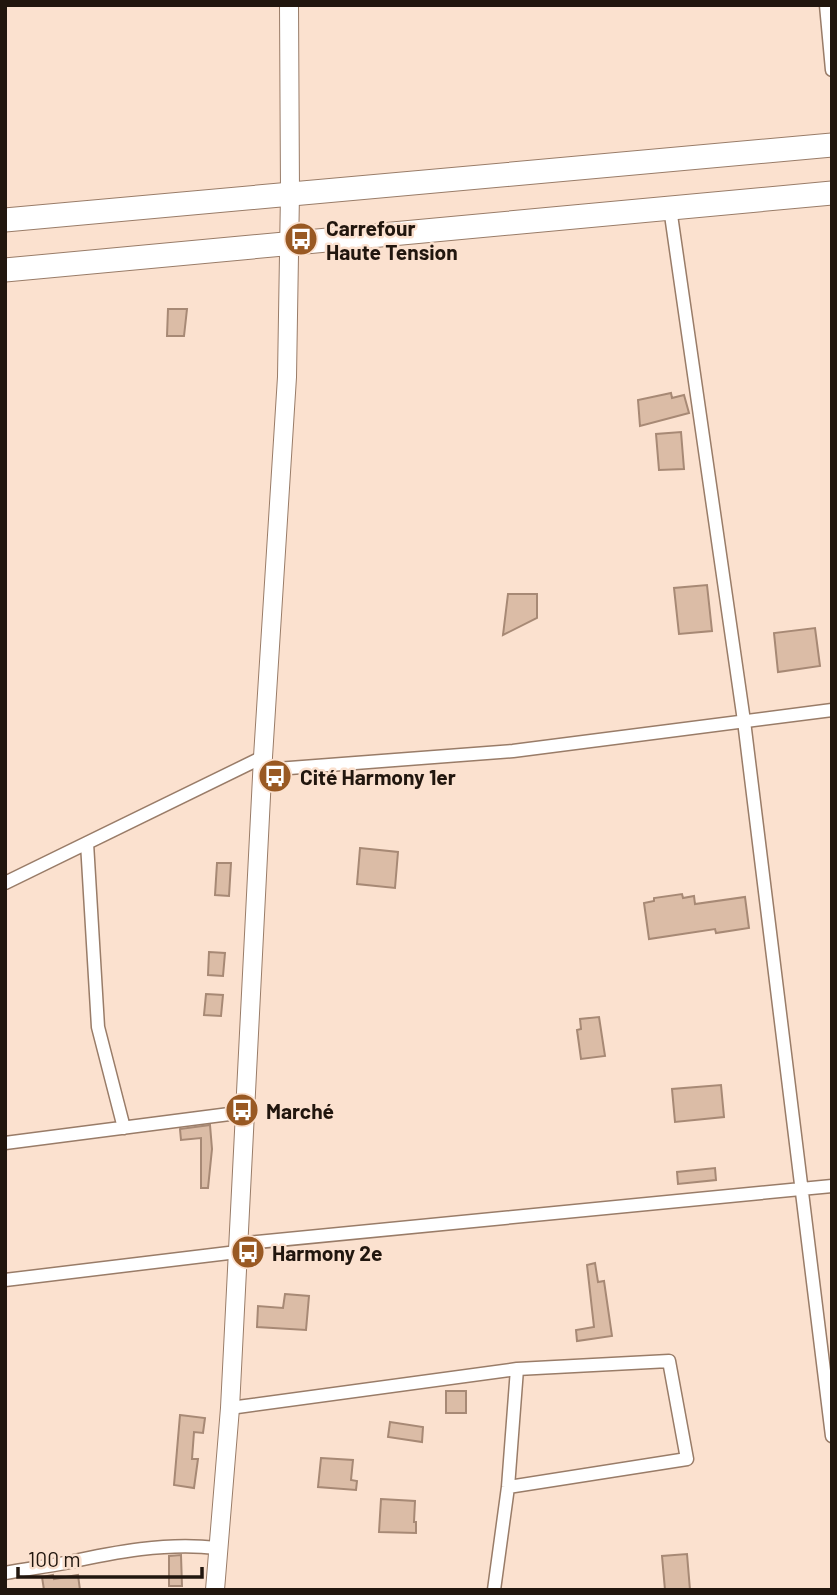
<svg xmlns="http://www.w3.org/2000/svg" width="837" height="1595" font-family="Barlow,sans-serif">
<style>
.building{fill:#dbbca6;stroke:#a78975;stroke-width:2}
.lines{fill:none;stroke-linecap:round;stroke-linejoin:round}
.street-casing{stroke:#997c68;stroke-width:15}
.secondary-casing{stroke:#997c68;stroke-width:20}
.highway-casing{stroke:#997c68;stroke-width:25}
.street{stroke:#fff;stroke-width:12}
.secondary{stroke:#fff;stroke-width:18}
.highway{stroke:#fff;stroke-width:23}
.labels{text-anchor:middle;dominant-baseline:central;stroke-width:5;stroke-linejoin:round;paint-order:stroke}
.poi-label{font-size:21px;font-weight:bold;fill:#21160e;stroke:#fbe1cf;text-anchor:start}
</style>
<rect width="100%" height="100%" fill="#fbe1cf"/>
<path class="building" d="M168 309H187L184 336H167Z
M671 393 672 398 684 395 689 413 640 426 638 400Z
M681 432 684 469 659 470 656 434Z
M707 585 712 631 679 634 674 588Z
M508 594H537V618L503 635Z
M815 628 820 666 778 672 774 633Z
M360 848 398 852 395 888 357 884Z
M217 863H231L229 896 215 895Z
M682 894 683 898 694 896 695 904 745 897 749 928 716 933 715 929 649 939 644 903 654 901V898Z
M209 952 225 953 223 976 208 975Z
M206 994 223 995 221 1016 204 1015Z
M599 1017 605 1056 581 1059 577 1030 581 1029 580 1019Z
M721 1085 724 1117 675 1122 672 1089Z
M210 1125 212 1149 208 1188H201V1138L181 1140 180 1129Z
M715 1168 716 1180 678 1184 677 1172Z
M595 1263 598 1282 604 1281 612 1336 577 1341 576 1330 594 1327 587 1265Z
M285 1294 309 1296 306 1330 257 1327 258 1306 283 1308Z
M446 1391H466V1413H446Z
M180 1415 205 1418 203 1433 194 1432 192 1459H198L194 1488 174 1485Z
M390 1422 423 1427 422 1442 388 1437Z
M321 1458 353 1460 351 1480 357 1481 356 1490 318 1487Z
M381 1499 415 1501 414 1522H416V1533L379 1532Z
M687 1554 690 1590H665L662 1556Z
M181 1555 182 1586H169V1556Z
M53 1575 54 1579 78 1575 80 1590H44L42 1577Z"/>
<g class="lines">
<defs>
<path id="street" d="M826 5 832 70
M670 208 744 721 832 1436
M263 770 513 751 832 710
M87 843 98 1027 124 1128
M5 883 263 757
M5 1143 245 1112
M237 1244 832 1186
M5 1280 237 1252
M230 1408 517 1369
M5 1573C25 1569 45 1567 65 1563 115 1552 166 1542 217 1548
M494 1590 508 1487 517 1369 669 1361 687 1459 508 1487"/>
<path id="secondary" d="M215 1590 230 1408 263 757 287 377 290 193 289 5"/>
<path id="highway" d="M5 220 832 145
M5 270 832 193"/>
</defs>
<use href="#street" class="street-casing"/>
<use href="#secondary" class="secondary-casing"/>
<use href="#highway" class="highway-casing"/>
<use href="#street" class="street"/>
<use href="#secondary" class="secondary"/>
<use href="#highway" class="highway"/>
</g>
<defs>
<symbol id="bus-disc" viewBox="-11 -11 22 22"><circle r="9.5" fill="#995923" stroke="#fbe1cf"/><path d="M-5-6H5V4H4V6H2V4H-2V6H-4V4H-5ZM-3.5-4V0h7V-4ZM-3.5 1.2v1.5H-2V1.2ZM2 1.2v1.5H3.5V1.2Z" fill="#fff"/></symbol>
</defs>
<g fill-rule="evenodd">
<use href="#bus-disc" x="282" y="220" width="38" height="38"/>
<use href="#bus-disc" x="256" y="757" width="38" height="38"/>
<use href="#bus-disc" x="223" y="1091" width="38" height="38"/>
<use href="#bus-disc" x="229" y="1233" width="38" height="38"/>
</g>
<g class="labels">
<g class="poi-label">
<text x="326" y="227">Carrefour<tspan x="326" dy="24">Haute Tension</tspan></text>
<text x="300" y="776">Cité Harmony 1er</text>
<text x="266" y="1110">Marché</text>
<text x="272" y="1252">Harmony 2e</text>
</g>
</g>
<rect width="837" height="1595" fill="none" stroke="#21160e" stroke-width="14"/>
<path d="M18 1567v10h184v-10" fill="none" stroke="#21160e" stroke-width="3.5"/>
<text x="28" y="1567" font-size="21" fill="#21160e" stroke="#fbe1cf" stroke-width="5" paint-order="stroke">100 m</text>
</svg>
